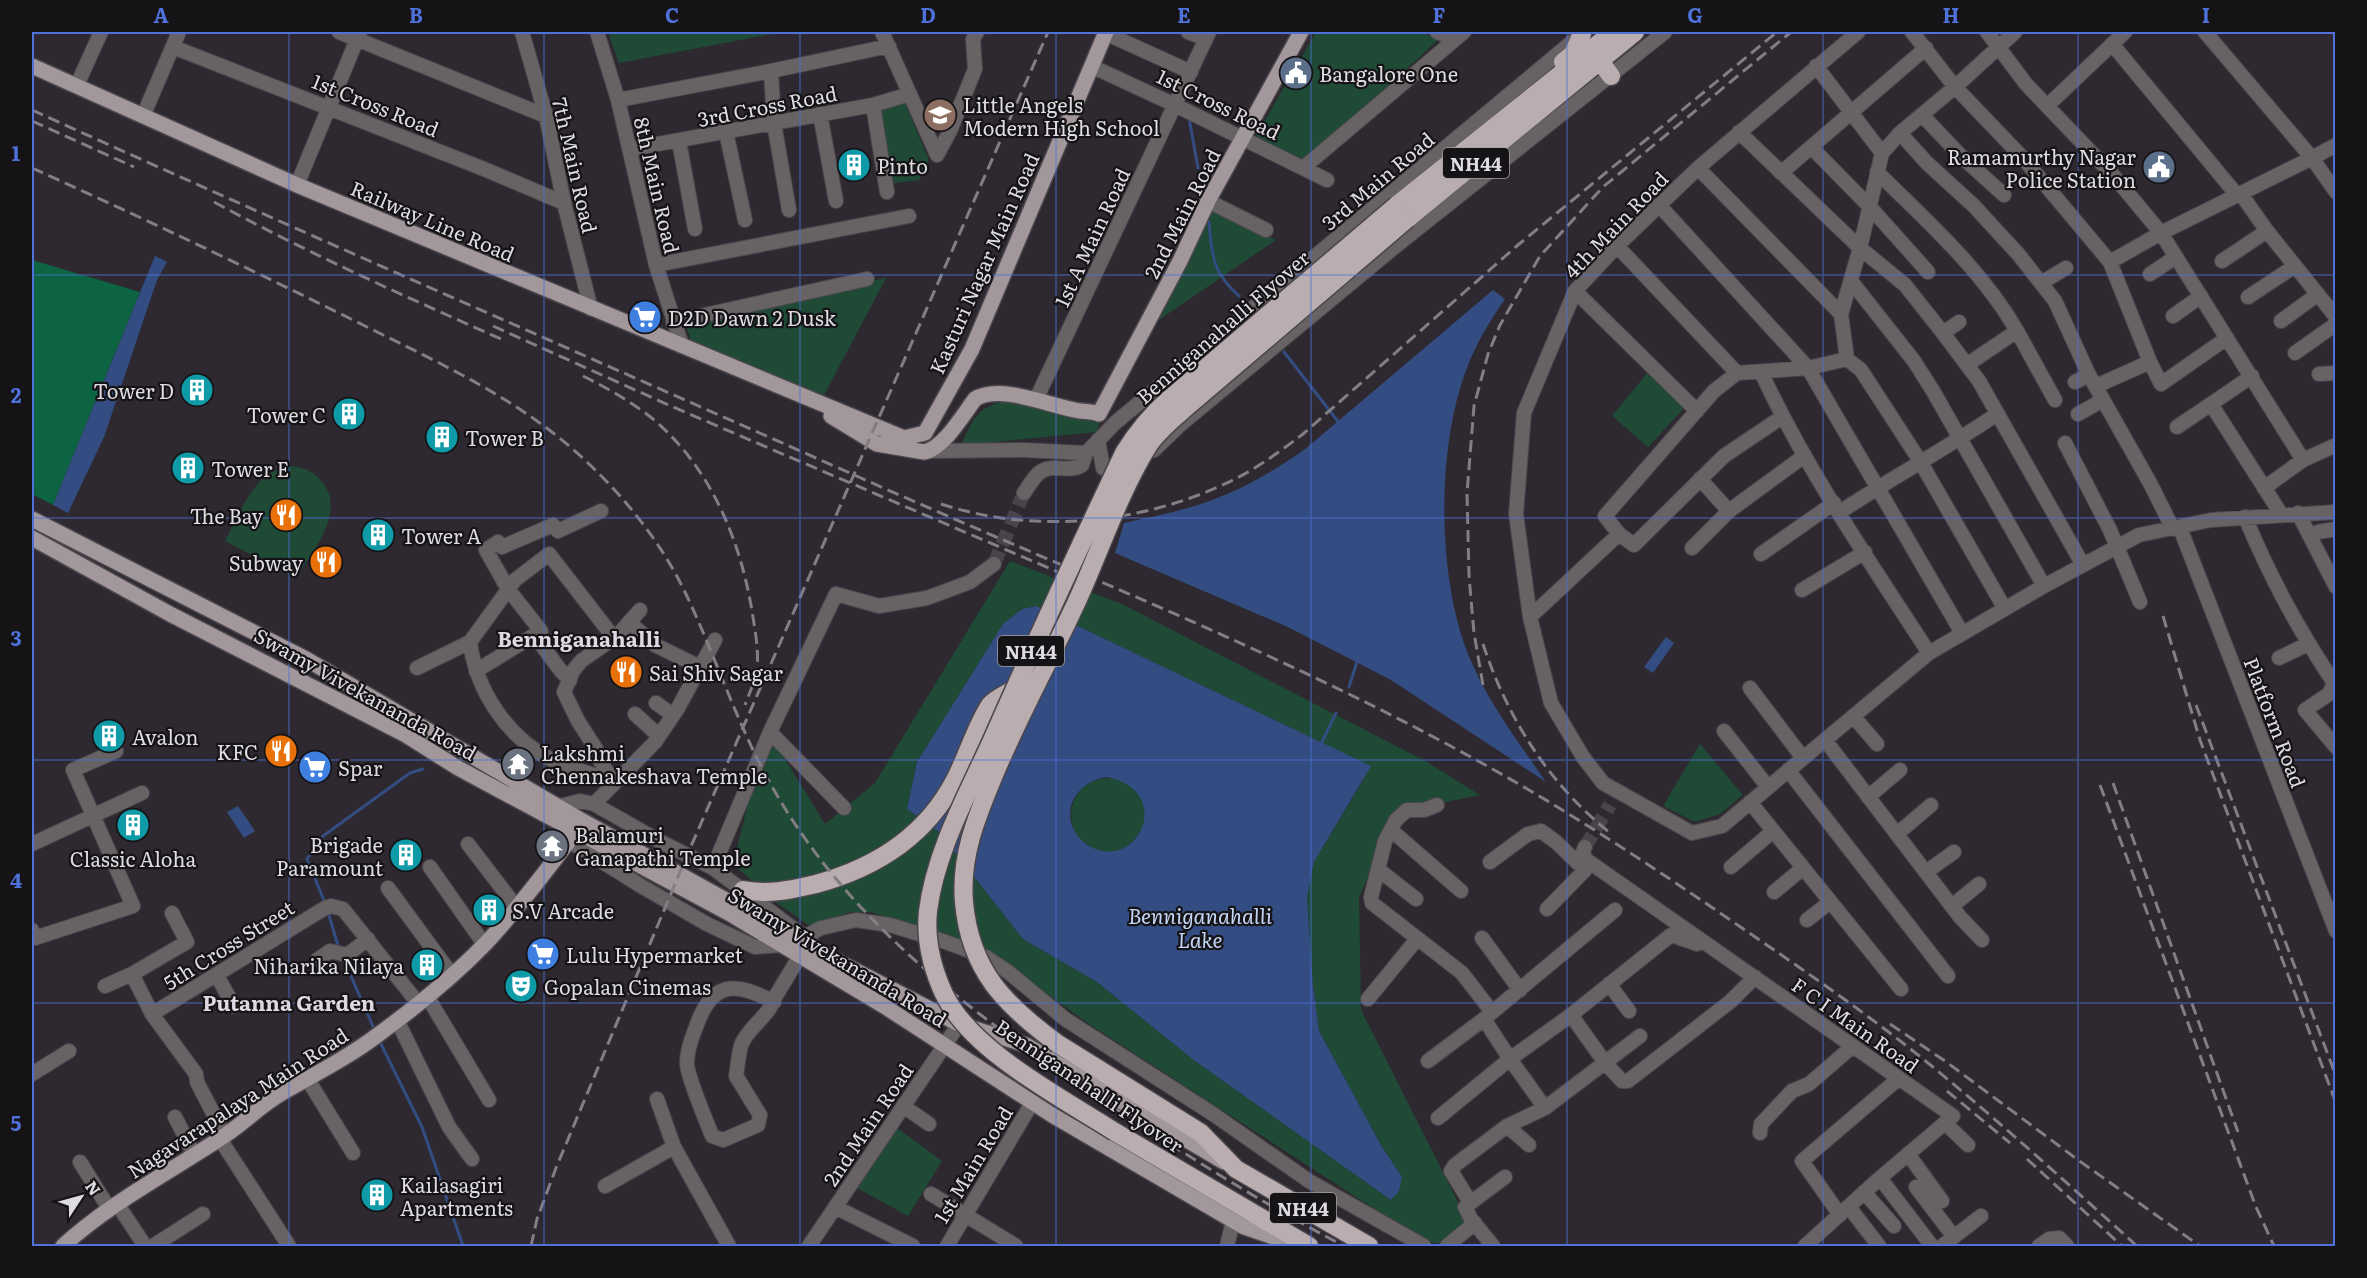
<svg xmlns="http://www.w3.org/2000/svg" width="2367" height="1278" font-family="Literata,serif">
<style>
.green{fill:#1e4a36;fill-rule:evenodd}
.forest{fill:#0c6443}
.water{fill:#334d82;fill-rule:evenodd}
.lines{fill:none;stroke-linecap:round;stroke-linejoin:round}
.stream{stroke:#334d82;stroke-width:3}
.minor-tunnel{stroke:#49444b;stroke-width:14;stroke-dasharray:14 7;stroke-linecap:butt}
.minor-casing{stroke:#4a464c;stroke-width:16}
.major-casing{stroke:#4a464c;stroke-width:18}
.highway-casing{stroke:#4a464c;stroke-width:21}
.minor{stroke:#676263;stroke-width:14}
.major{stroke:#a2979a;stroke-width:15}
.highway{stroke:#b9adb0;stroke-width:18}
.rail{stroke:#827e84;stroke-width:3;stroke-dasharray:12 6;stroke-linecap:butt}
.highway-bridge-casing{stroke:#4a464c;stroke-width:21;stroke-linecap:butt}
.highway-bridge{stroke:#b9adb0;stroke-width:18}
.grid{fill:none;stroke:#4e72da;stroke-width:1.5;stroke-opacity:0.55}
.labels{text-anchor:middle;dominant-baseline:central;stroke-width:4.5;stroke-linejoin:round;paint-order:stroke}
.shield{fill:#151316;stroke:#a2a0a4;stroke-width:1.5}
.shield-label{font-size:18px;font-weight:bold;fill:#dfdce1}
.poi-label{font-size:20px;fill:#dfdce1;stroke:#151316;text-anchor:start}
.street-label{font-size:20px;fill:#dfdce1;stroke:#151316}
.neighbourhood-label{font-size:21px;font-weight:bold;fill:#ded8e2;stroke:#151316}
.water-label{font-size:21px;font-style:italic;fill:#c4d6f7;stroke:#151316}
.neatline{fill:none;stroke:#4e72da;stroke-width:2}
.grid-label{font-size:20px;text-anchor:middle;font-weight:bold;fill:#4e72da}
</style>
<rect width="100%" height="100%" fill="#2e2930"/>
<path class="green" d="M608 32H782L619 63Z
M1316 32H1420L1439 39 1303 165 1254 139Z
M905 103 928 158V166L919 180 889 184 875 108Z
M1210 208 1276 240 1153 324Z
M886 278 823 397 691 340 684 321Z
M1648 372 1685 407 1648 447 1612 416Z
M1013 399 1099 421 1098 432 973 444 962 443C977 412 978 407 1013 399Z
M290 466C303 467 314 471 322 482 347 512 312 552 296 578L225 541C240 513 254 470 290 466Z
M1010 561 1122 604 1427 762 1480 795 1398 812 1359 897 1361 1010 1469 1224 1443 1244 1424 1241 1086 1022 989 952 871 912H851L810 926 774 901 733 864 753 784 772 738 825 824 875 783ZM1036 606 1323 743 1364 779 1314 862 1307 898 1313 985 1319 1031 1382 1147 1402 1177 1391 1200 1195 1061 1097 982 1023 939 939 832 907 809 917 762 1003 624 1022 609Z
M1700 744 1743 795 1720 814 1695 822 1663 806Z
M1071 815a37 37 0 1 1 74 0a37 37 0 1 1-74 0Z
M897 1128 942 1161 908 1216 857 1188Z"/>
<path class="forest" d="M32 260 140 292 53 505 32 494Z"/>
<path class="water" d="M155 256 167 262 157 280 104 437 68 513 53 505Z
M1493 290 1505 299C1492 318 1480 337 1471 358 1436 438 1436 573 1468 654 1487 701 1517 740 1546 782L1391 680 1288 627 1115 553 1124 523C1158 515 1194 509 1227 494 1254 483 1279 467 1304 450Z
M1036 606 1371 766 1314 862 1307 898 1313 985 1319 1031 1382 1147 1402 1177 1399 1191 1391 1200 1195 1061 1097 982 1023 939 939 832 907 809 917 762 1003 624 1022 609ZM1107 777C1175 791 1139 871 1091 847 1081 842 1074 833 1071 822 1066 798 1085 780 1107 777Z
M1666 637 1674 643 1653 673 1644 667Z
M238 806 255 831 244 838 227 812Z"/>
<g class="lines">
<path class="stream" d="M1189 118 1198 168
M1209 222C1212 256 1212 272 1239 296
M1284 352 1340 424
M1349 687 1357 662
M1321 744 1336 713
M325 903 307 859 323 836 410 773 423 769
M328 912 339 949
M343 958 375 1031
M379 1040 422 1127 463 1246"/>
<path class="minor-tunnel" d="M994 564 1024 493
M1585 847 1610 805"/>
<defs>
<path id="minor" d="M339 32 546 116
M522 32 546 116 564 203 591 309
M597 32 618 100 656 265 682 346
M882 32 937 155
M1188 32 1206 39
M1437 32 1455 39
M1858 32 1698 168 1617 246 1575 291 1524 413 1516 514 1530 617 1551 703 1583 757 1603 783 1692 833 1722 826 1929 653 2044 586 2139 535 2211 520 2336 512
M1912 32 1955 87 2022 157 2110 262 2161 233 2312 158 2336 192
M1987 32 2026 84 2112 174 2161 233 2303 460
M2205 32 2312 158 2336 145
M1105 33 1191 72
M2112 44 2237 195
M173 47 484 169 564 203
M1091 66 1175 105 1327 180
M1816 66 1882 153
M771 71 774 123 789 210
M77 85 101 32
M618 100 771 71 889 46
M873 105 887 192
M2047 106 2125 32
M820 114 836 201
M1922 115 1961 156 2004 195
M143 116 179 32
M726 132 745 220
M1739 132 1860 248 1905 285 1943 333 1979 381 2083 565
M1900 133 1927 163 1974 206 2019 255 2055 301 2089 375 2150 483 2173 529
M679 141 695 229
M1811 147 1870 207 1928 272
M630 149 873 105 910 94
M937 155 950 131 975 69 973 39 977 32
M1303 168 1464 32
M1698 168 1841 314
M1877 172C1927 221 1982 270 2017 331
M1781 173 1926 48
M297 185 360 32
M2241 194 2267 231 2336 317
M1208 201 1266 230
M1659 205 1808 368 1962 633
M1617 246 1737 373
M2222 261 2267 231
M2110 262 2150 362 2161 384 2227 338
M656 265 909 216
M2150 274 2176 257
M1851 281 1914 361 1933 391 2044 586
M2041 283 2066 268
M1575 291 1697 411
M2248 297 2295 266
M2173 316 2201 296
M2281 321 2318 294
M673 322 867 279
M1943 333 1959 322
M2295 353 2336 324
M1847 359 1861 370 1920 461 2005 609
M1968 364 2017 331 2055 400
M1761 372C1807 471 1870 562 1929 653
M2319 374 2336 373
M2252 376 2211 404 2281 514
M2075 382 2089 375
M2096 386 2150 362
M1039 393 1209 32
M2078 414 2103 400
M2177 427 2211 404
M1098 440 1103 468 1123 476
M2065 443 2110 530 2140 602
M1154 450 1181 424 1397 245 1665 32
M930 451 1024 450 1086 453
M1700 479 1729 511
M2264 488 2303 460 2336 445
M1024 493C1028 487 1033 478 1039 473 1052 462 1068 474 1082 465L1086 453 1115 423 1578 37
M1840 512C1891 478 1946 449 1997 414
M2298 513 2336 587
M2245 517C2271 579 2297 627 2334 683L2329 694 2305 710 2336 747
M2180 528 2336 931
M2318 532 2336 529
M1619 534 1634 545 1724 456 1782 417
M1692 548 1729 511 1804 456
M1761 554 1834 503
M1802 590 1865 552
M1530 617 1619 534 1605 516 1714 391 1737 373 1808 368 1847 359 1841 314 1860 248 1882 153 1900 133 1955 87 2015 32
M629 622 655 645 700 667
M534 635 561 671 570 680
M614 638 549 554 515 580 470 642C476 690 507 737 550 759 570 768 594 775 615 782
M2279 658 2308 644
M417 668 470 642
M476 671 541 631 508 589 486 550 498 542 502 547 553 525 558 531 601 511
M1750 688 1803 758
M656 703 673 715
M635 714 659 736
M1853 716 1877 744
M1724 731 1768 787
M770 732 844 808
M1825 740 1960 917 1982 940
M1788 770 1948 976
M613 781 597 756 596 749 578 721 564 692 573 671 581 661 617 636 640 610
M1868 797 1900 770
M1750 802 1901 989
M594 804 655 742 678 708 715 640
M1437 805 1424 810H1407L1396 820 1385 841 1371 897 1372 903 1462 973 1492 1012
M560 806 580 801 594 804 661 842 713 868 811 942
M1391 830 1461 891
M1897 834 1931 805
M569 841 641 886 707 924 755 947 782 945
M32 844 142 793
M468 844 517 908
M1585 847 1583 852 1585 859 1953 1116 1880 1178 1805 1246
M1490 862 1528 834 1541 831 1556 842 1585 870 1547 909
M430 867 484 944
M1731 867 1773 831
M713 868 770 732 836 594 879 606 927 598 970 582 994 564
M1379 870 1416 899
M1926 872 1954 852
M388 888 452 975
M1774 892 1803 868
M1952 906 1979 884
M1807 920 1830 902
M32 930 35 938 133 906 73 770 116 751
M804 937 821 928 856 920 890 925 943 941 986 957 1007 971 1065 1019 1213 1114 1309 1181 1424 1246
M1482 938 1520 990
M317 960 330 951 347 955 368 939
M132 974 152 1014 196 1074 197 1082 225 1136
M217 976 234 1006
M1609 984 1629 1011
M105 986 132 974 187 942 172 913
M427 996 489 1100
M1368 999 1417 939
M774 1002C734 981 712 981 696 1027 692 1037 687 1051 687 1062 686 1074 707 1122 712 1136L723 1140 758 1125 760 1115 736 1076C738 1066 738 1053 742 1043 750 1026 770 1015 775 997L800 956
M152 1014 325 908 331 906 343 909 418 1003
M1571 1015 1606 1064 1622 1081H1628L1731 1001 1755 977
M397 1020 449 1127 472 1159
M1640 1036 1545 1108 1510 1059 1571 1015 1671 935 1697 944
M1428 1061 1484 1019
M32 1074 69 1051
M308 1080 353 1153
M657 1099 674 1147 729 1246
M903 1106 929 1124
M175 1117 194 1154
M1438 1118 1510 1059 1484 1019 1615 910
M1945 1123 1968 1145
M1507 1126 1529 1145
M1760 1133 1761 1124 1792 1091 1809 1084 1853 1046
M220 1139 289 1246
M1908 1154 1942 1201
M80 1162 110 1210
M1880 1178 1932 1246
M605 1186 674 1147
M1916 1187 1954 1237
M1864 1192 1894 1226
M931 1194 1016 1246
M1470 1202 1451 1171 1455 1165 1507 1126 1545 1108
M118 1205 145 1246
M835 1207 913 1246
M1849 1207 1879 1246
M1840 1215 1802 1161 1898 1079
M153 1246 203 1214
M809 1246 959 1024
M947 1246 1032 1103
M1227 1246 1233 1221
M1447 1246 1475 1223
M1493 1246 1471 1219 1465 1207 1505 1177
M1942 1246 1981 1216
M2039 1246 2049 1239 2059 1238 2067 1246"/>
<path id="major" d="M32 66 297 185 904 438 925 433 972 349 1106 32
M831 416 877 444 924 452C943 449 963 415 975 399 1001 383 1052 407 1080 411 1087 412 1092 411 1099 414L1180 261 1208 201 1301 32
M32 519 306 659 581 820 831 958 959 1024 1026 1045 1224 1162
M32 538 170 614 404 734 458 768 732 915 884 1006 1052 1115 1244 1227 1300 1246
M63 1246C111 1202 170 1172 224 1136 244 1123 261 1105 282 1093 315 1074 349 1057 379 1034 416 1007 454 976 486 943 516 911 542 876 569 841L571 828"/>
<path id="highway" d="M1600 61 1611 76
M1563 62 1573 54 1582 34
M1397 205 1613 32
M1407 219 1635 32
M743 890C769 895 790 890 816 884 875 868 926 836 955 780 966 759 977 724 990 705 995 699 1006 694 1013 690
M1058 1044 1201 1133 1236 1169 1369 1246
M1115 1132 1309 1246"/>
</defs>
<use href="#minor" class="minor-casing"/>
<use href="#major" class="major-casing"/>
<use href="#highway" class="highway-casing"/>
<use href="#minor" class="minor"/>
<use href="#major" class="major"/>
<use href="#highway" class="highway"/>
<path class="rail" d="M32 110C307 235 585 355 861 478 1085 578 1316 665 1529 790 1602 833 1672 880 1742 928 1805 971 1869 1015 1928 1063 2000 1122 2068 1184 2137 1246
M32 121 134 167
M32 168C141 217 250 269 357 322 439 363 523 400 589 464 627 500 661 543 684 590 716 656 737 726 774 790 857 935 996 1032 1133 1120 1202 1165 1271 1208 1344 1246
M214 202C308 253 404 296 501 339
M493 326 673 407 1079 581
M583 376C607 388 632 402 653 419 710 467 740 539 752 611 755 630 759 650 757 670 755 681 749 694 745 705
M941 504C1036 535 1145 524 1235 479 1259 467 1282 450 1303 434L1518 245 1777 32
M2163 616 2200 740 2336 1103
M1483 644C1507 717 1548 783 1609 832
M1483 685 1474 633 1469 576 1467 493 1474 406 1488 354 1500 325 1540 256 1603 187 1791 32
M2196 705 2336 1076
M2113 783 2238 1132
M2100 785 2256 1207 2274 1246
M1890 1024 1945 1061 2078 1160 2200 1246
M1947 1091 2010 1143
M2027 1159 2122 1246
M531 1246 537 1219 556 1168 688 853 1048 32"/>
<defs>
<path id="highway-bridge" d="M1058 1044C1005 1005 970 971 964 902 960 856 977 816 994 775 1019 715 1051 658 1078 599 1101 548 1119 493 1148 446 1157 432 1171 421 1183 410L1407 219
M1115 1132C1062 1098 971 1051 944 994 932 968 925 940 928 911 936 847 972 787 997 729 1038 636 1081 544 1124 453 1137 432 1150 416 1168 400L1397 205"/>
</defs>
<use href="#highway-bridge" class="highway-bridge-casing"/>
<use href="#highway-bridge" class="highway-bridge"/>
</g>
<path class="grid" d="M289 32V1246M544 32V1246M800 32V1246M1056 32V1246M1311 32V1246M1567 32V1246M1823 32V1246M2078 32V1246M32 275H2336M32 518H2336M32 760H2336M32 1003H2336"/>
<defs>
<symbol id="civic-disc" viewBox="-11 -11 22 22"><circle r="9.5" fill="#5c6f8a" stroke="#151316"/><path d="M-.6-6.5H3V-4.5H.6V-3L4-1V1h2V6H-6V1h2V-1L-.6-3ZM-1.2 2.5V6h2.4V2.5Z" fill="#fff"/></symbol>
<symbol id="school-disc" viewBox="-11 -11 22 22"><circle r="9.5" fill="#8d6e63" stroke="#151316"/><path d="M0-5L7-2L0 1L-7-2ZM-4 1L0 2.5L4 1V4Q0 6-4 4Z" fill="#fff"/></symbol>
<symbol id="building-disc" viewBox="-11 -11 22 22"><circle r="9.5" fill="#0f9aa8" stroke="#151316"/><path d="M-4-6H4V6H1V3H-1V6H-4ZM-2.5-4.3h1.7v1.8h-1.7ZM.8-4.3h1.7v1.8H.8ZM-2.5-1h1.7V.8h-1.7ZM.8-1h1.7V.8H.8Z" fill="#fff"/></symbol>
<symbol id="supermarket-disc" viewBox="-11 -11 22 22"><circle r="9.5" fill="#3f7fe0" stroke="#151316"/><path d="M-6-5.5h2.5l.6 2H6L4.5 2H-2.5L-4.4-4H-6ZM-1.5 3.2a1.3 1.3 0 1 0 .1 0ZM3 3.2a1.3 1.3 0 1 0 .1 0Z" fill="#fff"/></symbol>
<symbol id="restaurant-disc" viewBox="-11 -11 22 22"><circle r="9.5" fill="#e8710a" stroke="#151316"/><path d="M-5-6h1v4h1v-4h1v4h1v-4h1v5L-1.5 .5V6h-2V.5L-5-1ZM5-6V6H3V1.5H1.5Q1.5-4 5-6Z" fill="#fff"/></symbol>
<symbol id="temple-disc" viewBox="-11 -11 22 22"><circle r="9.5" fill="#6b7280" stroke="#151316"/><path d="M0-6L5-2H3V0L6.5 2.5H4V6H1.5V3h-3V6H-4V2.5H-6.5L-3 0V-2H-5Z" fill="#fff"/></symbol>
<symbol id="theatre-disc" viewBox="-11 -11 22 22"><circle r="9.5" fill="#0f9aa8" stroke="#151316"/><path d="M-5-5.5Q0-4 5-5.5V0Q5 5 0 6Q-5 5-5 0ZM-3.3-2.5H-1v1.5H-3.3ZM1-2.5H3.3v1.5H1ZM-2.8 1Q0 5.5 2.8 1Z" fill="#fff"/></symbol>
</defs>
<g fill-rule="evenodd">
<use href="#civic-disc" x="1277" y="54" width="38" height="38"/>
<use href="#school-disc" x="921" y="96" width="38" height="38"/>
<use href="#building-disc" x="835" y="146" width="38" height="38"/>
<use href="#civic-disc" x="2140" y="148" width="38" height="38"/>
<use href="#supermarket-disc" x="626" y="298" width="38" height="38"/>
<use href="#building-disc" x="178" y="371" width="38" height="38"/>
<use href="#building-disc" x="330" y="395" width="38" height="38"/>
<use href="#building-disc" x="423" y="418" width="38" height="38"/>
<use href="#building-disc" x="169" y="449" width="38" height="38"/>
<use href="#restaurant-disc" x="267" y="496" width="38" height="38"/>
<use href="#building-disc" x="359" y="516" width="38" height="38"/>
<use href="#restaurant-disc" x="307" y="543" width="38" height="38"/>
<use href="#restaurant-disc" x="607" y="653" width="38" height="38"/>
<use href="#building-disc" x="90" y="717" width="38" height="38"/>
<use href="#restaurant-disc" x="262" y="732" width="38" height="38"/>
<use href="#temple-disc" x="499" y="745" width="38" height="38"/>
<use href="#supermarket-disc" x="296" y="748" width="38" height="38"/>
<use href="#building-disc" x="114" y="806" width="38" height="38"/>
<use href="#temple-disc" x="533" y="827" width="38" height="38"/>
<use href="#building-disc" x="387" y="836" width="38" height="38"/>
<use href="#building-disc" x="470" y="891" width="38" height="38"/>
<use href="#supermarket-disc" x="524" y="935" width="38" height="38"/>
<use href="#building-disc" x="408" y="946" width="38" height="38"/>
<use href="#theatre-disc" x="502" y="967" width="38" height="38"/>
<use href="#building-disc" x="358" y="1176" width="38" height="38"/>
</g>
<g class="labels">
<g class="shield">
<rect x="1443" y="148" width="66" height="30" rx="4.5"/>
<rect x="998" y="636" width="66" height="30" rx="4.5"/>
<rect x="1270" y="1193" width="66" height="30" rx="4.5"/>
</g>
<g class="shield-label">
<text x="1476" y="163">NH44</text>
<text x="1031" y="651">NH44</text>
<text x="1303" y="1208">NH44</text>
</g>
<g class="poi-label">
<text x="1319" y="73">Bangalore One</text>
<text x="963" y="104">Little Angels<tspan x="963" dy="23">Modern High School</tspan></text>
<text x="2136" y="156" text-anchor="end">Ramamurthy Nagar<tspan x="2136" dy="23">Police Station</tspan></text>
<text x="877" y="165">Pinto</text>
<text x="668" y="317">D2D Dawn 2 Dusk</text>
<text x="174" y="390" text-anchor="end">Tower D</text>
<text x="326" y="414" text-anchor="end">Tower C</text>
<text x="465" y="437">Tower B</text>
<text x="211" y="468">Tower E</text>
<text x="263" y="515" text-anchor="end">The Bay</text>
<text x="401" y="535">Tower A</text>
<text x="303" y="562" text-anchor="end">Subway</text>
<text x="649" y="672">Sai Shiv Sagar</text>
<text x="132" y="736">Avalon</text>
<text x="258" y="751" text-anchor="end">KFC</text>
<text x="541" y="752">Lakshmi<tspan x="541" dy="23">Chennakeshava Temple</tspan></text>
<text x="338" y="767">Spar</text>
<text x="575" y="834">Balamuri<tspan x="575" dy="23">Ganapathi Temple</tspan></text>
<text x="383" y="844" text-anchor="end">Brigade<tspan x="383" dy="23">Paramount</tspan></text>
<text x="133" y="858" text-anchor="middle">Classic Aloha</text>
<text x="512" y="910">S.V Arcade</text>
<text x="566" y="954">Lulu Hypermarket</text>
<text x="404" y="965" text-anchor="end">Niharika Nilaya</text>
<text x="544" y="986">Gopalan Cinemas</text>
<text x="400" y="1184">Kailasagiri<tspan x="400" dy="23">Apartments</tspan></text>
</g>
<g class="street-label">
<text transform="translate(1219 103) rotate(26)">1st Cross Road</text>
<text transform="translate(376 104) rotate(22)">1st Cross Road</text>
<text transform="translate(767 105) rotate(-11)">3rd Cross Road</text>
<text transform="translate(576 165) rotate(77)">7th Main Road</text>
<text transform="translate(1377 180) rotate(-40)">3rd Main Road</text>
<text transform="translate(658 185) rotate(77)">8th Main Road</text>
<text transform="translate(1181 213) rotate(-63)">2nd Main Road</text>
<text transform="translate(433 220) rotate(23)">Railway Line Road</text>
<text transform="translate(1615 224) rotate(-46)">4th Main Road</text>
<text transform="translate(1091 237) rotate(-65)">1st A Main Road</text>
<text transform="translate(983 263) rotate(-66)">Kasturi Nagar Main Road</text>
<text transform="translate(1222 326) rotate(-41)">Benniganahalli Flyover</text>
<text transform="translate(366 693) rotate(29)">Swamy Vivekananda Road</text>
<text transform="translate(2276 722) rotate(69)">Platform Road</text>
<text transform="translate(228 944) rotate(-32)">5th Cross Street</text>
<text transform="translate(838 956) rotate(31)">Swamy Vivekananda Road</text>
<text transform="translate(1856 1024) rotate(35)">F C I Main Road</text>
<text transform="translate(1090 1085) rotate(34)">Benniganahalli Flyover</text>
<text transform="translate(237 1102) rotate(-33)">Nagavarapalaya Main Road</text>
<text transform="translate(867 1124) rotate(-56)">2nd Main Road</text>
<text transform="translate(972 1164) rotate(-59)">1st Main Road</text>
</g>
<g class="neighbourhood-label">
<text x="579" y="637">Benniganahalli</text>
<text x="289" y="1001">Putanna Garden</text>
</g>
<g class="water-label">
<text x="1200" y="914">Benniganahalli<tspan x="1200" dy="24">Lake</tspan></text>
</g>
</g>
<rect width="2367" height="1278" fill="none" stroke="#151316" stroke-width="66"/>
<g transform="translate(81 1197) rotate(54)" stroke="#151316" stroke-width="4.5" paint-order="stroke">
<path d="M0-4.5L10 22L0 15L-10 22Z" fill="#dfdce1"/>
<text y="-9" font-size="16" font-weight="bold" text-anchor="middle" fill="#dfdce1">N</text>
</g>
<rect x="33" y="33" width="2301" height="1212" class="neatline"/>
<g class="grid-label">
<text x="161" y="23">A</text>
<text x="416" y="23">B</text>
<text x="672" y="23">C</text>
<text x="928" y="23">D</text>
<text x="1184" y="23">E</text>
<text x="1439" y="23">F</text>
<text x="1695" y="23">G</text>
<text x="1951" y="23">H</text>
<text x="2206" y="23">I</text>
<text x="16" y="161">1</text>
<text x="16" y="403">2</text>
<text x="16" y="646">3</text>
<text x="16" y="888">4</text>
<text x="16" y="1131">5</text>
</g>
</svg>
